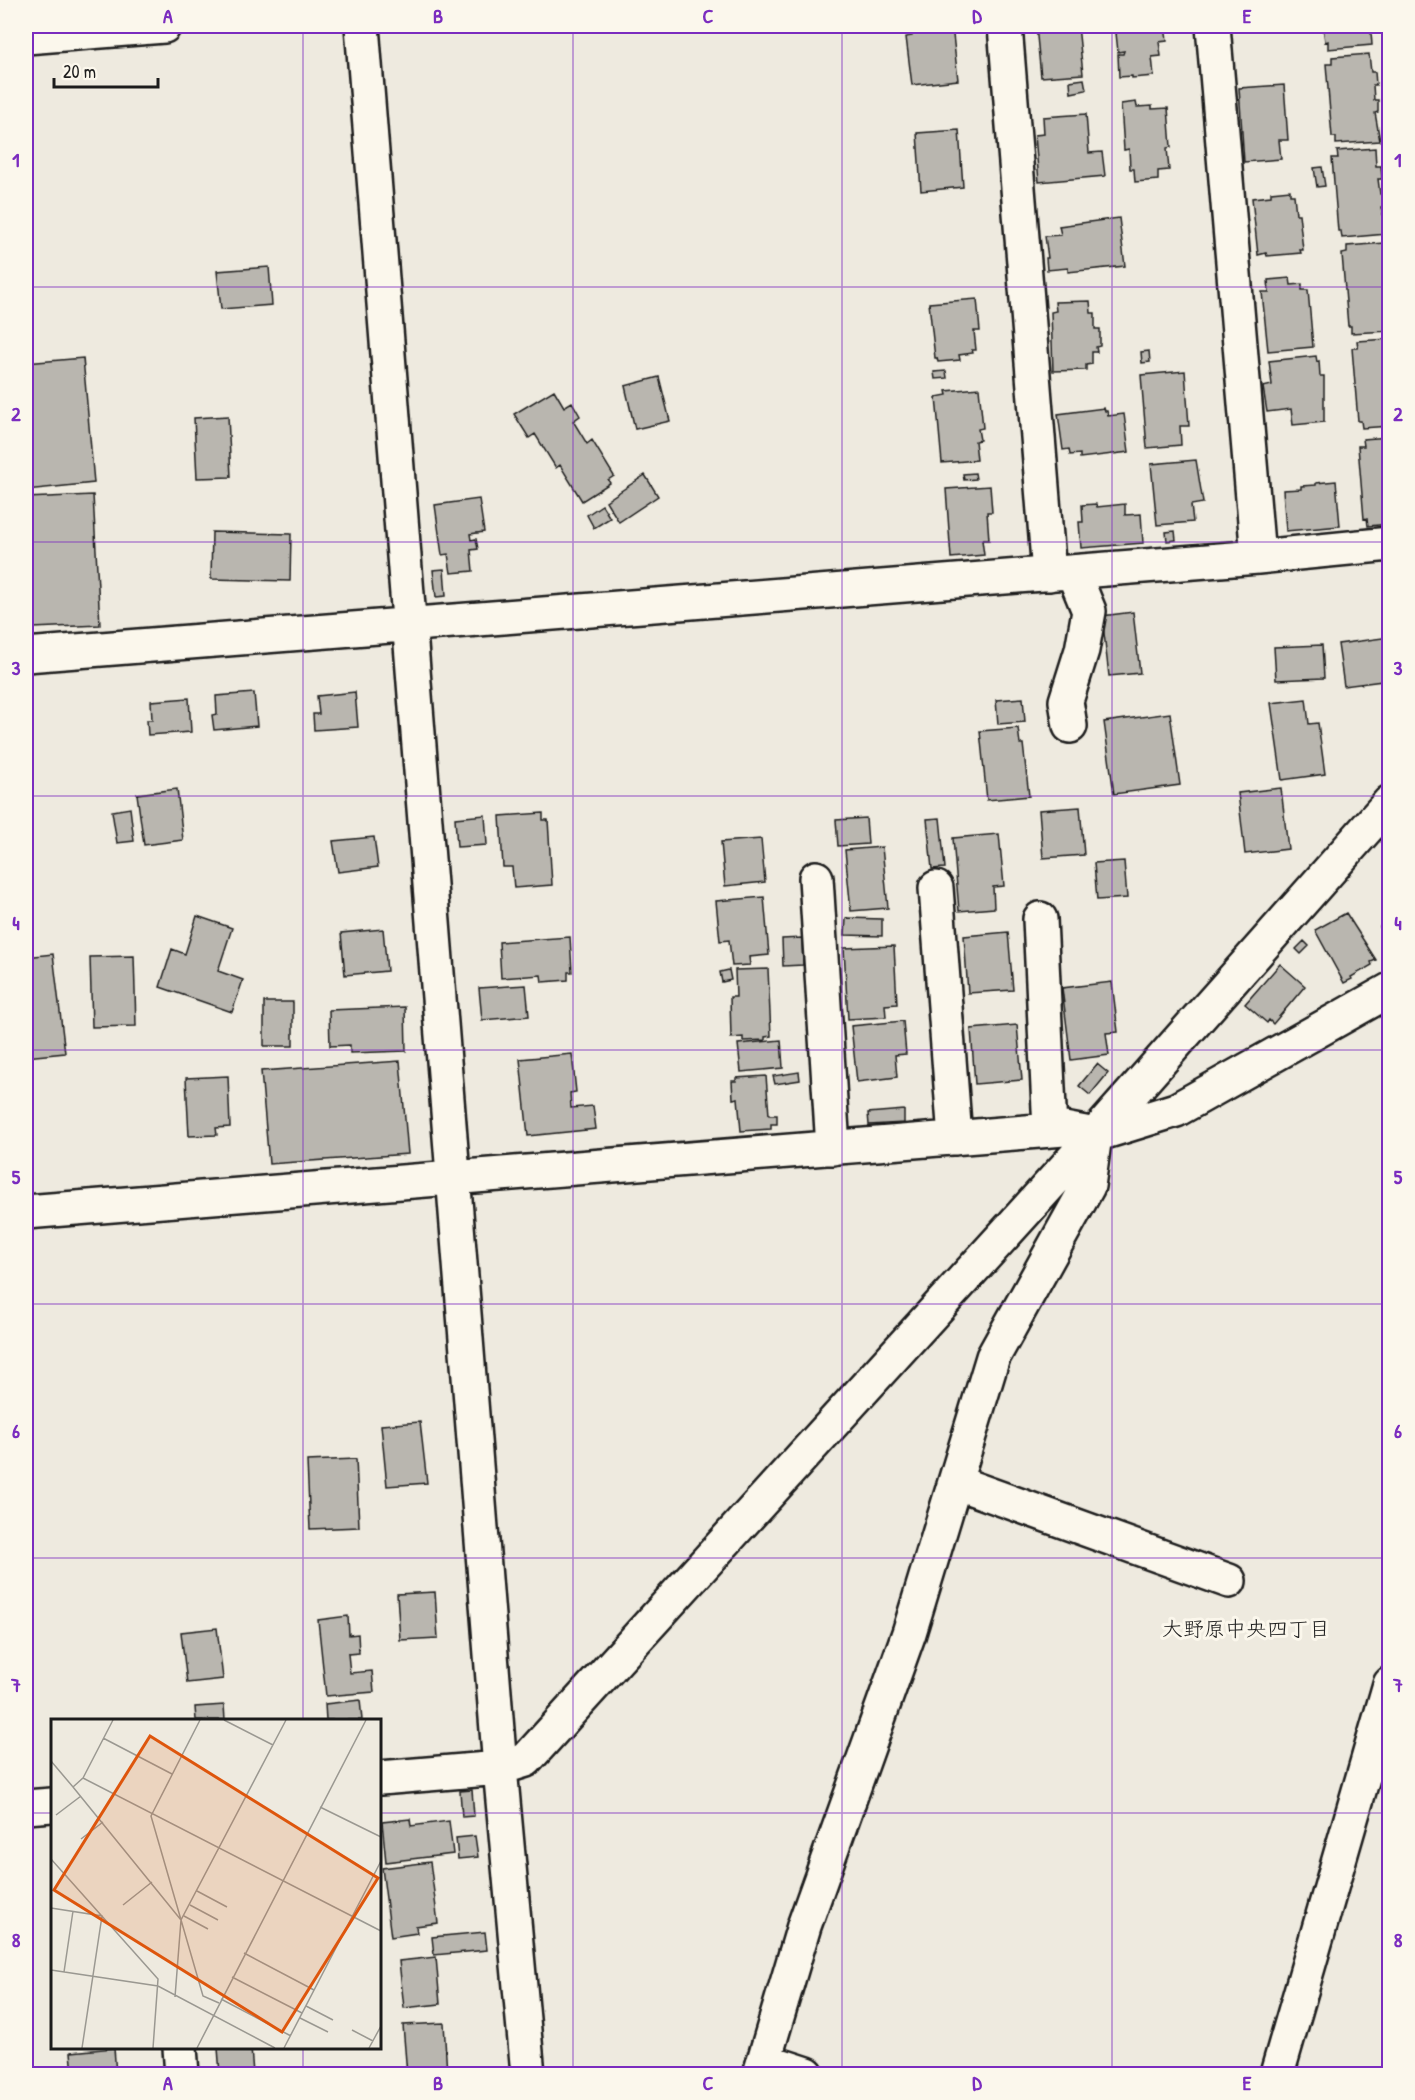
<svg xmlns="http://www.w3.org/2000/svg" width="1415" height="2100" font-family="'Patrick Hand','Klee One',sans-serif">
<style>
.building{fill:#b9b6af;stroke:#1c1c1c;stroke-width:1.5}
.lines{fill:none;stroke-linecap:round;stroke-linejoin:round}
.minor-casing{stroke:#1c1c1c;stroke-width:38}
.minor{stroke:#fbf7ec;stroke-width:33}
.grid{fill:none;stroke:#7b2cbf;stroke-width:1.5;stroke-opacity:0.55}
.labels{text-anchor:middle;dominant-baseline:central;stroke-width:6;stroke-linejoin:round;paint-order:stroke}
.neighbourhood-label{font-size:21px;fill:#1c1c1c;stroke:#fbf7ec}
.inset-road{fill:none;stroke:#9a9891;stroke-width:1.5}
.view{fill:#de560d;fill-opacity:0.15;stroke:#de560d;stroke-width:3}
.inset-edge{fill:none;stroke:#1c1c1c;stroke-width:3}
.neatline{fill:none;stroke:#7b2cbf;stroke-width:2}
.grid-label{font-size:20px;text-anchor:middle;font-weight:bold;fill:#7b2cbf}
</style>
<rect width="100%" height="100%" fill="#eeeadf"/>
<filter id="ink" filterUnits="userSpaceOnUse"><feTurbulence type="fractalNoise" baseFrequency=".0167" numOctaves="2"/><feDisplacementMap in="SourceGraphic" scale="12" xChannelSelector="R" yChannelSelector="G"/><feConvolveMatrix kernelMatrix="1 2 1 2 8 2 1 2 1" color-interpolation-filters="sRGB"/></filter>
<g filter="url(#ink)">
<path class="building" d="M917 26H952L958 80 912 85 906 37 912 36 911 27Z
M1036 26H1078L1083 74 1041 77Z
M1118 26H1165L1167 41 1159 42 1161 56 1152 57 1154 76 1132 78V76L1119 77 1118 54H1123L1124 51 1118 52 1116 33 1119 32Z
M1323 26H1368L1369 31 1371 32 1372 45 1328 49V41L1325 42Z
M1369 54 1371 72H1375L1376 85H1373L1374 100H1378V112L1375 113 1380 141 1336 144V137H1332L1326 64H1332V57Z
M1084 79 1086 90 1071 93 1070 81Z
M1284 85 1288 140H1279L1281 159 1244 162 1239 88Z
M1136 102 1137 107 1152 106V109L1168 108 1171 147 1167 148 1169 170 1158 171V180L1135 182 1134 169H1130L1129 149 1124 150 1121 104Z
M1086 114 1089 153 1102 152 1105 176 1039 182 1035 135 1044 134 1043 117Z
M959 130 963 187 921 191 917 133Z
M1375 148 1376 166H1381L1382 179H1378L1380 194H1383L1384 206 1381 207 1386 234 1342 238 1341 231H1338L1332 158H1338L1337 151Z
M1322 167 1325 186 1317 187 1314 168Z
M1290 190V195H1294L1296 214H1299L1303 250H1300L1301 253 1267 256 1266 253 1258 255 1252 198 1271 196V192Z
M1119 218 1125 266 1068 272V268L1047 270 1046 258H1048L1045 236 1061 235 1059 226Z
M1385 243 1386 261H1390V331L1351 333V326H1348L1342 254 1347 253V246Z
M269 267 272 305 221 309 217 271Z
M1290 278 1291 285 1302 284V290H1308L1313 347 1268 351 1262 292H1269L1268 280Z
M977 299 980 331H974L976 350H972L973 353 959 355 960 360 938 362 937 358H935L929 303Z
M1090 301 1091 313H1095V329H1100V346L1096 347 1097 352H1092V364L1086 365V370L1053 371 1051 312 1056 311 1055 302Z
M1390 339V426L1362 428 1361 421H1358L1352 348H1358L1357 341Z
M1149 351 1150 362 1142 363 1141 352Z
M1316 356 1317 362 1319 361 1320 376H1324V422L1293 425 1291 409 1267 412 1263 387 1272 385 1269 361Z
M83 358 94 483 26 490V363Z
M946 371 947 378 935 379 934 372Z
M1185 371 1189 426H1180L1181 445 1147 448 1141 375Z
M659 377 670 421 635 429 625 386Z
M979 388 983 428 978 429 980 440 975 441 977 460 942 463 936 397 947 395 946 391Z
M554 390 564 407 572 402 580 416 573 421 587 444 592 440 614 476 608 480 610 483 582 501 560 465 556 468 535 434 529 438 514 414Z
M1104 408 1105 411H1107L1108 416 1124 414 1129 452 1080 458V454L1070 455 1069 449 1063 450 1058 414Z
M228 416 231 477 197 478 194 418Z
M1390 437V524L1368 526 1367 518 1364 519 1358 446H1364L1363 439Z
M1196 460 1203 503 1191 505 1193 522 1157 525 1151 464Z
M975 473 976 479 964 480 963 474Z
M645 475 658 496 619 522 606 501Z
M1336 481 1340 526 1286 531 1283 490 1301 489V486L1316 485V483Z
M990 486 992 512H987L989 540H982L984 555 951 558 946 489Z
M93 495 100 625 33 628 26 498Z
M479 499 484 532 470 534 471 540 476 539 478 549 471 550 473 571 451 573 448 554 442 555 435 505Z
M1096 504 1097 507 1125 504V515L1141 514 1143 543 1081 548 1079 522H1083L1082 505Z
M602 505 610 518 594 528 587 515Z
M1175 531 1176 540 1167 541 1166 532Z
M212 532 291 534 290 581 211 579Z
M444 569 446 596 436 597 433 570Z
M1133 612 1140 673 1109 676 1102 616Z
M1390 637V680L1344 686 1338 644Z
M1322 645 1324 678 1276 680 1274 647Z
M355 692 358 727 314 730 313 714H319L317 696Z
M254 693 257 726 214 730 212 715 217 714 216 696Z
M189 698 191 732 148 735 147 720H152L151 701Z
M1023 698 1025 722 998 724 996 700Z
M1306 699 1309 724 1318 723 1325 774 1282 780 1271 703Z
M1170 713 1180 785 1114 794 1104 722Z
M1018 728 1020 744H1023L1029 796 987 800 980 731Z
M1281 788 1288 849 1245 854 1238 793Z
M177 789 183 840 144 845 137 794Z
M1080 807 1084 855 1043 858 1039 810Z
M130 808 134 841 117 843 112 811Z
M543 813V820H548L552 885 514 888 512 867H503L500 816Z
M485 815 487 845 457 847 455 818Z
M866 818 868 844 838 846 836 820Z
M940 818 945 868 932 869 927 819Z
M999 834 1004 886 993 887 994 908 959 911 953 838Z
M374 837 378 867 338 872 333 841Z
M761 839 765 882 725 886 721 842Z
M882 847 888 908 851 911 845 850Z
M1124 861 1127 898 1097 900 1094 863Z
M764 897 769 955 749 957 750 965 732 966 729 940 720 941 716 901Z
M1346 913 1376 960 1371 962 1372 965 1351 977 1352 979 1344 983 1315 930Z
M197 916 232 928 218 971 243 980 232 1012 160 987 172 949 185 954Z
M846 918 882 919V936L845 935Z
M1390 923V949L1380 927Z
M383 929 387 971 345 975 341 933Z
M1008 932 1013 990 968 993 964 936Z
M570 937 572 972H568V980L542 982 541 975 501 978 499 942Z
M802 938 803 965 783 966 782 939Z
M1304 941 1309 946 1301 954 1296 949Z
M894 946 897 1004 885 1005 886 1017 848 1019 844 948Z
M53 954 65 1053 26 1057V957Z
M134 956 136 1026 92 1027 90 957Z
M1280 964 1305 986 1273 1024 1269 1020 1267 1023 1245 1004Z
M768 969 771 1036 765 1037V1040L743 1041V1037L731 1038 730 997H736L735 970Z
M729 970 731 980 722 982 720 972Z
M1112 982 1118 1032 1106 1033 1109 1055 1071 1060 1062 988Z
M526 985 529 1016 482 1020 479 988Z
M264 1002H293V1046H264Z
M405 1007 406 1051 350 1053V1045L330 1046 329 1010Z
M903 1021 906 1054 895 1055 897 1077 857 1082 851 1026Z
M1017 1025 1022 1080 975 1084 971 1029Z
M781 1040 783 1068 741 1072 738 1044Z
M572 1054 576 1092 570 1093 571 1108 593 1106 596 1129 528 1136 520 1059Z
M400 1061 408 1154 269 1164 261 1071Z
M1097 1064 1108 1073 1090 1095 1079 1086Z
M799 1072 800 1080 775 1084 773 1076Z
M228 1076 230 1127 216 1128 217 1135 189 1136 186 1078Z
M766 1076 769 1115H777V1124H771V1129L741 1131 738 1098 733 1099 732 1081H736V1078Z
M904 1110V1123L869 1125 868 1113Z
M420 1422 427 1483 387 1486 381 1425Z
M356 1459 359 1527 310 1529 307 1461Z
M435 1592 438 1638 400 1640 397 1594Z
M348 1616 349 1635 358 1634 359 1653 348 1654 350 1673 372 1671 374 1692 326 1696 318 1620Z
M217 1628 223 1679 187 1683 181 1632Z
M360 1700 362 1720H326L325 1704Z
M224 1705 225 1720H196L195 1707Z
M472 1790 474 1816 462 1817 460 1791Z
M410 1819 411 1826 449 1821 453 1854 386 1862 382 1822Z
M475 1836 478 1857 458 1859 456 1838Z
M430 1862 438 1923 416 1926 417 1933 391 1937 382 1868Z
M485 1932 487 1950 434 1955 432 1937Z
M436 1957 440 2004 404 2008 399 1961Z
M444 2023 447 2074H407L403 2025Z
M114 2048 116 2074H73L71 2052Z
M218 2048H251L253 2074H220Z"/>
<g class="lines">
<defs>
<path id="minor" d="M362 26 500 1768 528 2074
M1005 26 1049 574
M1213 26 1258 557
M26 37 164 26
M26 655 1258 557 1390 544
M1070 726 1066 701 1082 650 1089 611 1073 572
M816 878 833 1148
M936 888 955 1138
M1040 919 1050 1130
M26 1212 1064 1129 1095 1135 1176 1110 1390 990
M955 1482 1229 1581
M380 1778 500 1768 526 1760 1095 1135 1390 802
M26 1807 52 1805
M180 2048 182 2074
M764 2060 807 2074
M760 2074 804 1926 909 1633 993 1357 1088 1186 1095 1135
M1277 2074 1390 1684"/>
</defs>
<use href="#minor" class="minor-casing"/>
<use href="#minor" class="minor"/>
</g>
</g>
<path class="grid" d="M303 26V1720M573 26V2074M842 26V2074M1112 26V2074M26 287H1390M26 542H1390M26 796H1390M26 1050H1390M26 1304H1390M26 1558H1390M26 1813H52M380 1813H1390M303 2048V2074"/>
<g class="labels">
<g class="neighbourhood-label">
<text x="1246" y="1628">大野原中央四丁目</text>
</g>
</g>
<g transform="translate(51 1719)">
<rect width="330" height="330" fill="#eeeadf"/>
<path class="inset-road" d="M149 1 100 97 152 277 168 284M173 1 222 26M52 19 121 55M0 42 22 68 32 59 330 212M32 59 62 1M22 68 130 201M269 88 330 118M5 96 30 77M30 120 52 103M0 140 107 260 102 329M146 172 176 188M72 186 101 163M139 186 167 201M0 189 51 197 31 329M133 197 157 210M193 234 263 271M0 251 107 267 224 329M13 253 22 192M181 258 251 294M124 278 130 201 235 1M170 280 240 317M255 287 282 301M249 299 277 313M301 311 322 322M146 329 315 1M233 329 330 142M318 329 330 307"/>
<path class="view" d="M99 17 327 159 231 313 3 171Z"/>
<rect width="330" height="330" class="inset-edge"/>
</g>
<rect width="1415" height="2100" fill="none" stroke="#fbf7ec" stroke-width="66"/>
<path d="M54 78v9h104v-9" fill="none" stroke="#1c1c1c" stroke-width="3"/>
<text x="63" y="78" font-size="18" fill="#1c1c1c" stroke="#fbf7ec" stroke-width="4.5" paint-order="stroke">20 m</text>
<rect x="33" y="33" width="1349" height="2034" class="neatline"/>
<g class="grid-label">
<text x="168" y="23">A</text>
<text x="438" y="23">B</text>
<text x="708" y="23">C</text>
<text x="977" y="23">D</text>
<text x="1247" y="23">E</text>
<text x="16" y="167">1</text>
<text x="1398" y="167">1</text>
<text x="16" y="421">2</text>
<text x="1398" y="421">2</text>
<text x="16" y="675">3</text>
<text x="1398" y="675">3</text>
<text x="16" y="930">4</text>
<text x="1398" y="930">4</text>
<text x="16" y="1184">5</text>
<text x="1398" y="1184">5</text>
<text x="16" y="1438">6</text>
<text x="1398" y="1438">6</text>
<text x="16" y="1692">7</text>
<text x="1398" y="1692">7</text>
<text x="16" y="1947">8</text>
<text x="1398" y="1947">8</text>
<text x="168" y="2090">A</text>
<text x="438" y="2090">B</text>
<text x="708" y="2090">C</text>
<text x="977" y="2090">D</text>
<text x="1247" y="2090">E</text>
</g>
</svg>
